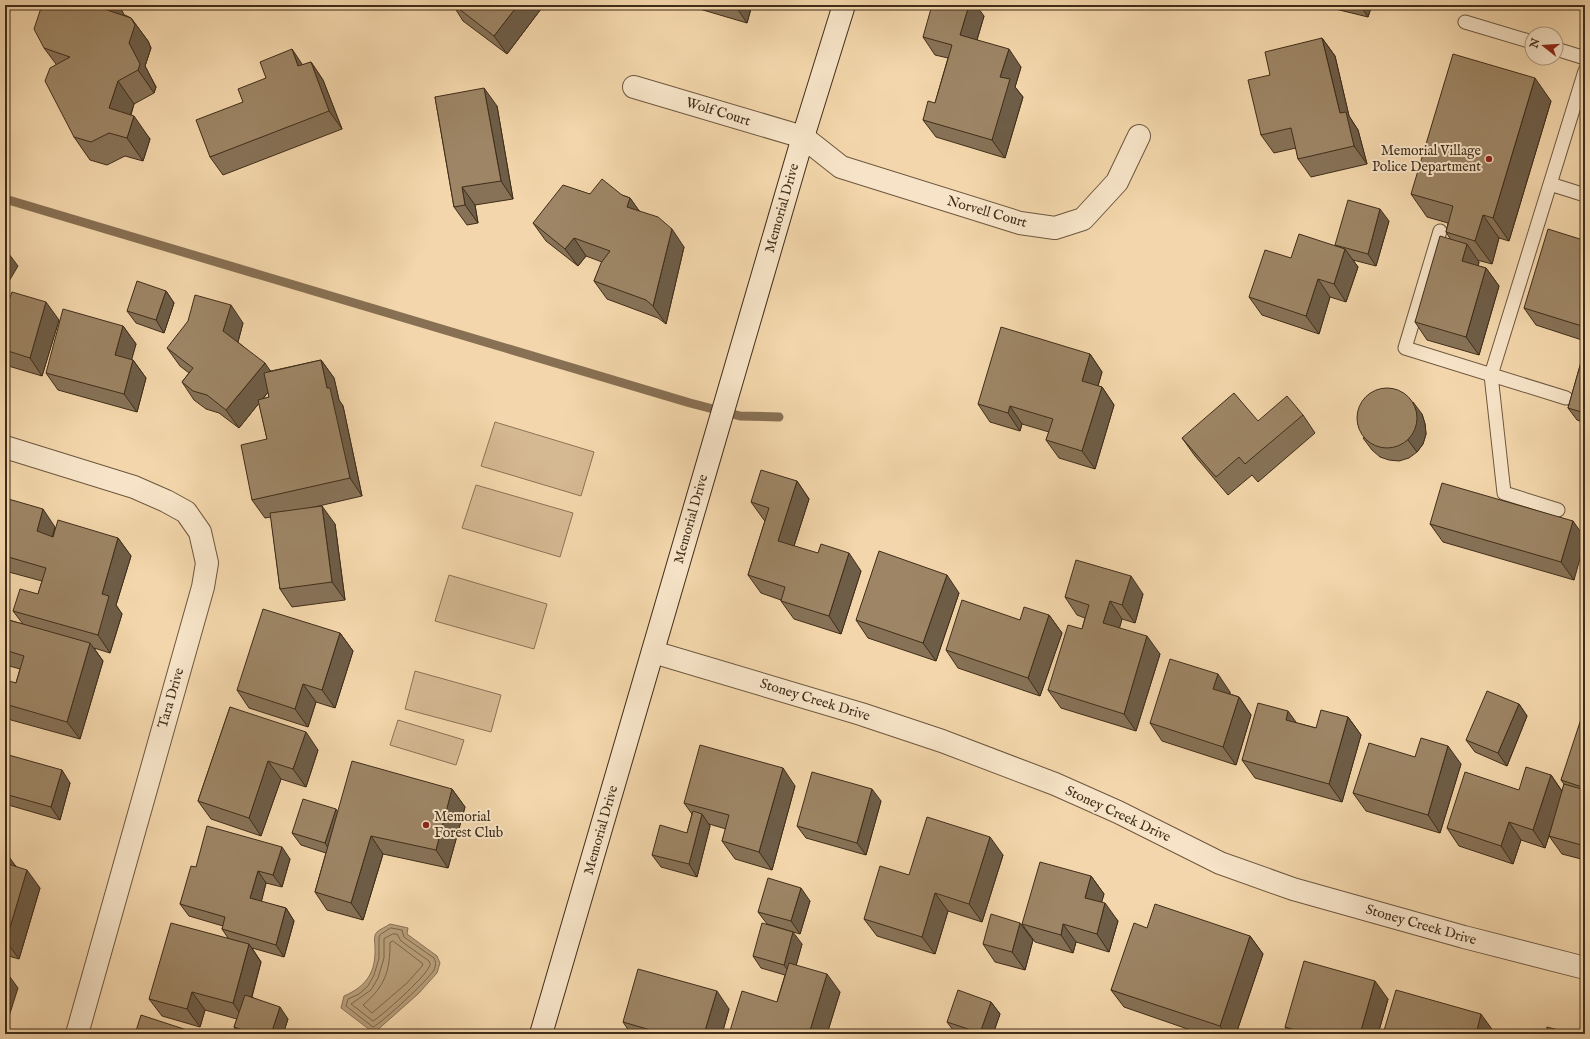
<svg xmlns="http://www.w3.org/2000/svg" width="1590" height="1039" font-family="'IM FELL English',serif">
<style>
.green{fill:#d5b992;stroke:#8a7356}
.water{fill:#b69d79;stroke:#877053}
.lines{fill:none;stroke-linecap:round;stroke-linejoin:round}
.shore{stroke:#7b6549;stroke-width:1}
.stream{stroke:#877053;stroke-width:9}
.lane-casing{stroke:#6d573e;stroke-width:15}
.street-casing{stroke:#6d573e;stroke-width:24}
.secondary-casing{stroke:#402d19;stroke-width:24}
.lane{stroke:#f7e4c8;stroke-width:13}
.street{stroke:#f7e4c8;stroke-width:22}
.secondary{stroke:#f7e4c8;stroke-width:22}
.wall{fill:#877257;stroke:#402d19;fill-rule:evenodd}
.shaded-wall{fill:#6e5d47;stroke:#402d19}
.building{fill:#9d8565;stroke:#402d19}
.poi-dot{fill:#8f2418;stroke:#f7e4c8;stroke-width:1.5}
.labels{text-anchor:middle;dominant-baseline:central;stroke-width:4;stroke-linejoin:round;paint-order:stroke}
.street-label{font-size:14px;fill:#402d19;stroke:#f7e4c8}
.poi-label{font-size:14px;fill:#402d19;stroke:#f7e4c8;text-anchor:end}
</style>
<rect width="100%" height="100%" fill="#f3d6ab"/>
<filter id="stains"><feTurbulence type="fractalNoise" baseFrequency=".005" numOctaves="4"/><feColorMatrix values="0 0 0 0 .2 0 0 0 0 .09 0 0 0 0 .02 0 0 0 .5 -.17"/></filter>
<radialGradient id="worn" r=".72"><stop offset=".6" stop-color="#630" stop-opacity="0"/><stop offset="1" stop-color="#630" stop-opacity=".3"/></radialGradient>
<path class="green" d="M495 422 594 452 581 496 481 466Z
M476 485 573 513 560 557 462 528Z
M449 575 547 604 534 649 435 621Z
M415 671 501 695 491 732 405 709Z
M398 720 464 740 456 765 390 745Z"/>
<path class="water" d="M390 924 408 928 407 934 437 956 440 963 437 973 418 994 374 1033 341 1008 344 996C367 986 376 972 375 947 375 942 373 936 377 932 380 929 386 927 390 924Z"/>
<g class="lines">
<path class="shore" d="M391 928 402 930 404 937 434 958C436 962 436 965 434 970 429 979 383 1022 373 1027L346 1006 348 999 359 994 368 986 374 975 379 958V937L380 935Z
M393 934H397L401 941 429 961C430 964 431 964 429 967 425 977 382 1016 373 1021L351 1004 371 990 378 978 384 958V939Z
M393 941 422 963 423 965 407 983 372 1013 363 1005C385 986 390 972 390 943Z"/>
<path class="stream" d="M5 199 690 403 740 416 779 417"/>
<defs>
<path id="lane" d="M1465 22 1532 42
M1556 49 1585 58
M1550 184 1585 195
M1440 231 1405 348 1566 398
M1558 510 1504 493 1491 375 1585 71"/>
<path id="street" d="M634 87 803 137 841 167 1020 223 1055 228 1083 219 1117 182 1139 136
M5 447 134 487 166 501 186 512 200 532 207 563 203 587 77 1034
M653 652 861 714 942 741 1055 784 1118 812 1220 863 1293 889 1464 937 1585 968"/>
<path id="secondary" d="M541 1034 803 137 844 5"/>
</defs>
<use href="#lane" class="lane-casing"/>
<use href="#street" class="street-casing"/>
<use href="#secondary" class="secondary-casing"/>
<use href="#lane" class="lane"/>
<use href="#street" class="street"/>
<use href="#secondary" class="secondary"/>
</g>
<path class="wall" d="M453 5H544L507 54 463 21Z
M686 5H752L747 23Z
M1326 5H1372L1368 17 1327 7Z
M125 15 131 18 148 41 151 48 145 66 156 87 154 93 134 104 131 115 150 139 143 161 125 156 107 165 90 160 74 137 56 64 44 48Z
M984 16 977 40 1021 67 1015 87 1023 97 1005 158 936 137 923 120 935 103 948 58 935 55 923 37Z
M1322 38 1335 56 1349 116 1358 130 1367 164 1311 177 1298 159 1296 148 1274 153 1261 135 1270 75Z
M311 62 323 80 342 129 223 175 210 157 243 102 303 65Z
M435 97 497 106 513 199 475 205 478 223 467 225 454 207Z
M1551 101 1509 241 1499 238 1492 264 1477 260 1479 262 1478 266 1486 268 1499 286 1479 355 1427 340 1415 322 1451 240 1446 232 1448 223 1427 217 1411 194Z
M590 194 622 195 630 198 639 211 684 247 666 324 658 318 607 299 594 281 602 262 586 256 578 266 546 241 533 223Z
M1389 221 1376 266 1353 260 1358 267 1346 302 1330 297 1319 334 1262 315 1249 297 1336 247 1335 245Z
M1585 233V341L1536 325 1524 308 1583 240Z
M166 291 174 303 164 333 136 323 127 311Z
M5 299 59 320 42 376 5 365Z
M243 323 238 342 271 371 321 360 334 378 339 400 343 406 362 496 310 508 335 524 345 600 292 607 280 589 271 517 265 518 252 500 267 439 259 403 239 428 219 413 206 409 194 400 182 382 189 373 180 366 167 348ZM268 392 269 397 263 399Z
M123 326 136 344 131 360H133L146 378 137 412 58 390 46 373Z
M1585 348V423L1577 420 1568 408Z
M1090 354 1102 372 1098 386 1102 387 1114 405 1095 469 1059 458 1046 440 1049 432 1022 424 1020 431 990 422 978 404Z
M1422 414 1425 424 1426 434 1423 444 1417 452 1409 458 1399 461 1389 460 1380 457 1372 450 1363 438Z
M1303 415 1315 433 1258 482 1252 475 1228 495 1195 456 1182 438Z
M797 481 809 499 794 546 861 571 841 634 794 619 781 601V600L761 593 748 575 765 521 764 520 751 502Z
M5 498 55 527 53 536 118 538 131 556 116 605 122 614 110 653 94 648 103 661 80 739 11 720 5 711V682L16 683 20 669 6 665 5 663V619L23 624 13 611 38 594 42 581 5 571Z
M1573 521 1574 580 1443 542 1430 524Z
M959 593 936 661 868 638 856 620Z
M1143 594 1135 623 1122 619 1119 628 1160 654 1136 731 1061 708 1048 690 1082 629 1085 618 1077 615 1065 597Z
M1049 615 1062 633 1040 696 958 668 946 650 1020 620Z
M340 633 353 651 335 708 316 702 308 727 249 708 237 690Z
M1230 692V694L1239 697 1251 715 1236 765 1162 741 1150 723Z
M1519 704 1527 716 1507 766 1475 752 1466 740Z
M230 707 318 750 306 787 281 779 261 836 211 819 198 801Z
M1348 717 1361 735 1342 802 1255 778 1242 760 1297 723 1316 728Z
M1585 720V860L1562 854 1549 836 1551 829 1545 848 1521 840 1513 864 1459 846 1447 828 1551 775 1562 791 1564 784 1561 780Z
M5 754 70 783 60 820 5 804Z
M1415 757 1461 764 1440 833 1366 811 1353 793Z
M795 786 772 870 735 859 722 841 726 829 709 824 710 826 697 877 661 867 652 855 687 833 692 814 684 803Z
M452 789 465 807 448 868 383 854 363 920 327 910 315 892 326 853 301 845 292 833 338 812Z
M881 801 866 855 806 838 797 826Z
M5 854 16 866 40 888 19 959 5 955Z
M1003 855 982 922 948 911 935 954 877 936 864 919 909 875Z
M290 859 282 887 266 883 261 902 286 908 294 921 284 957 252 948 261 962 252 997 288 1019 283 1034H238L234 1027 237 1019 205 1010 200 1027 162 1016 149 999 228 938 222 929 223 926 189 916 180 904 196 867Z
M1091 876 1104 894 1101 902 1118 921 1109 952 1076 942 1073 953 1035 942 1022 924Z
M810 901 800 934 767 924 758 912Z
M1020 923 1033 940 1025 970 995 962 983 944Z
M1147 928 1250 936 1263 954 1236 1034H1202L1124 1007 1111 990Z
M802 944 796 965 840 992 827 1034 777 1002 785 975 761 968 753 956Z
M1388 999 1378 1034H1289L1285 1027Z
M991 1002 1000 1014 993 1034H956L947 1022Z
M729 1009 722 1034H631L623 1022Z"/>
<path class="shaded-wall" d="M108 5H119L127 20 107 10Z
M518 5H544L507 54 494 36Z
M735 5H752L747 23Z
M969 5H976L984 16 973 53 960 35Z
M1360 5H1372L1368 17Z
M131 18 148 41 151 48 145 66 156 87 154 93 138 70 129 43Z
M1322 38 1335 56 1349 116 1358 130 1367 164 1354 146 1340 113Z
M292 49 304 67 298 66Z
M1009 49 1021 67 1015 87 1023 97 1005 158 992 140 1000 77Z
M311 62 323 80 342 129 329 111Z
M1535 78 1551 101 1509 241 1493 218Z
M118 81 134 104 125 131 109 108Z
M484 88 497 106 513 199 501 181Z
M134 116 150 139 143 161 127 138Z
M462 187 475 205 478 223 465 205Z
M630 198 643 216 627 207Z
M1380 209 1389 221 1376 266 1368 254Z
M1483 215 1499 238 1492 264 1475 241Z
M672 229 684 247 666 324 653 306Z
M574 238 586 256 578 266 565 249Z
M1467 244 1479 262 1474 279 1462 261Z
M1345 249 1358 267 1346 302 1334 284Z
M9 254 18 266 5 288V261Z
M1486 268 1499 286 1479 355 1466 337Z
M1318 279 1330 297 1319 334 1306 316Z
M166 291 174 303 164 333 156 320Z
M46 302 59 320 42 376 30 358Z
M231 305 243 323 236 349 223 331Z
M123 326 136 344 128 373 115 355Z
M1090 354 1102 372 1094 399 1082 381Z
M133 360 146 378 137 412 124 394Z
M321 360 334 378 339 400 343 406 362 496 350 478 327 388Z
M265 363 277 381 239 428 226 410Z
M1102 387 1114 405 1095 469 1082 451Z
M1413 402 1422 414 1425 424 1426 434 1423 444 1417 452 1408 440Z
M1010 406 1022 424 1020 431 1008 413Z
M797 481 809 499 790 558 778 541Z
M322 506 335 524 345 600 332 582Z
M43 509 55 527 49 549 37 531Z
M1573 521 1585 538V541L1574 580 1561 562Z
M118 538 131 556 116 605 122 614 110 653 98 635 102 594Z
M849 553 861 571 841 634 829 616Z
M947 575 959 593 936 661 923 643Z
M1131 576 1143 594 1135 623 1122 605Z
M1110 601 1122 619 1116 641 1103 623Z
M1049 615 1062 633 1040 696 1028 678Z
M340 633 353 651 335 708 322 690Z
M1147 636 1160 654 1136 731 1124 714Z
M90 643 103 661 80 739 67 722Z
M1218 674 1230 692 1226 707 1213 689Z
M303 684 316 702 308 727 295 709Z
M1239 697 1251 715 1236 765 1223 747Z
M1519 704 1527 716 1507 766 1498 753Z
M1288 711 1301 729 1286 720Z
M1348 717 1361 735 1342 802 1329 784Z
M306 732 318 750 306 787 293 769Z
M1448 746 1461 764 1440 833 1428 815Z
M268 761 281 779 261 836 249 818Z
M783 768 795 786 772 870 759 852Z
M62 770 70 783 60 820 51 807Z
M1551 775 1563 793 1545 848 1533 830Z
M452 789 465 807 448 868 436 850Z
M872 789 881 801 866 855 857 843Z
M336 809 344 822 333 856 325 843Z
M702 814 710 826 697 877 689 864Z
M1509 822 1521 840 1513 864 1501 846Z
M371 836 383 854 363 920 351 903Z
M990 837 1003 855 982 922 969 904Z
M282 847 290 859 282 887 273 875Z
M8 855 20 873 5 863Z
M27 870 40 888 19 959 6 941Z
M258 871 266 883 259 911 250 898Z
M1091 876 1104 894 1098 916 1085 898Z
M801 888 810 901 800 934 791 921Z
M935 893 948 911 935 954 922 937Z
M1105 903 1118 921 1109 952 1097 934Z
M286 908 294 921 284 957 276 945Z
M1020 923 1033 940 1025 970 1012 952Z
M1063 924 1076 942 1073 953 1061 935Z
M793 932 802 944 793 977 784 965Z
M1250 936 1263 954 1236 1034H1225L1220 1026Z
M249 944 261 962 245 1021 233 1003Z
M5 970 18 988 5 1029Z
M827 974 840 992 827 1034H809Z
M1375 981 1388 999 1378 1034H1360Z
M717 991 729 1009 722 1034H704Z
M192 992 205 1010 200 1027 187 1009Z
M991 1002 1000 1014 993 1034H981L980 1033Z
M280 1007 288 1019 283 1034H271Z
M1481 1014 1494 1032 1493 1034H1476Z"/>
<path class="building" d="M40 5H108L107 10 131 18 135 25 129 43 140 64 138 70 118 81 109 108 134 116 127 138 109 133 91 142 74 137 45 81 50 68 70 57 44 48 34 29 41 8Z
M454 5H518L494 36Z
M932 5H969L960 35 1009 49 1000 77 1010 79 992 140 923 120 928 101 935 103 952 45 923 37Z
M1322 38 1340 113 1346 112 1354 146 1298 159 1291 128 1261 135 1248 80 1270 75 1265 52Z
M292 49 298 66 311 62 329 111 210 157 196 120 243 102 238 89 266 78 260 62Z
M1453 54 1535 78 1493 218 1483 215 1475 241 1446 232 1453 206 1411 194Z
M484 88 501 181 462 187 465 205 454 207 435 97Z
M602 179 622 195 630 198 627 207 658 217 672 229 653 306 646 300 594 281 601 263 610 251 574 238 565 249 533 223 563 185 590 194Z
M1348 200 1380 209 1368 254 1335 245Z
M1548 229 1583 240 1585 233V327L1524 308Z
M1299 234 1345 249 1334 284 1318 279 1306 316 1249 297 1265 250 1291 258Z
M1440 236 1467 244 1462 261 1486 268 1466 337 1415 322Z
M5 251 9 254 5 261Z
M137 281 166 291 156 320 127 311Z
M12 292 46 302 30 358 5 350V299L9 300Z
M195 295 231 305 223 331 265 363 226 410 207 395 193 391 182 382 193 368 167 348 188 321Z
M63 309 123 326 115 355 133 360 124 394 46 373Z
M1001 327 1090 354 1082 381 1102 387 1082 451 1046 440 1053 419 1010 406 1008 413 978 404Z
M1585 348V413L1568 408Z
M321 360 327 388H330L350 478 252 500 241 445 267 439 258 400 269 397 264 373Z
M1357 418a30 30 0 1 1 60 0a30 30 0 1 1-60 0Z
M1234 393 1258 421 1287 396 1303 415 1245 464 1239 457 1216 477 1182 438Z
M761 470 797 481 778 541 818 553 821 544 849 553 829 616 781 601 785 587 748 575 769 508 751 502Z
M1442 483 1573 521 1561 562 1430 524Z
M5 498 43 509 37 531 53 537 58 520 118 538 102 594 109 596 98 635 13 611 20 589 38 594 46 568 5 556Z
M322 506 332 582 280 589 270 513Z
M879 551 947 575 923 643 856 620Z
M1076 560 1131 576 1122 605 1110 601 1103 623 1147 636 1124 714 1048 690 1068 625 1082 629 1089 605 1065 597Z
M962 600 1020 620 1024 607 1049 615 1028 678 946 650Z
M263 609 340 633 322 690 303 684 295 709 237 690Z
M5 619 90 643 67 722 5 704V682L6 680 16 683 24 656 5 650Z
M1170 659 1218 674 1213 689 1239 697 1223 747 1150 723Z
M1487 691 1519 704 1498 753 1466 740Z
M1258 703 1288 711 1286 720 1316 728 1321 710 1348 717 1329 784 1242 760Z
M230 707 306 732 293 769 268 761 249 818 198 801Z
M1581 719 1585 720V788L1561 780Z
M1421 738 1448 746 1428 815 1353 793 1369 743 1415 757Z
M700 745 783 768 759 852 722 841 729 815 684 803Z
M5 754 62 770 51 807 5 794Z
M352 761 452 789 436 850 371 836 351 903 315 892Z
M1526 767 1551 775 1533 830 1509 822 1501 846 1447 828 1465 772 1519 790Z
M812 772 872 789 857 843 797 826Z
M1564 784 1585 790V846L1549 836Z
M303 799 336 809 325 843 292 833Z
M693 811 702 814 689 864 652 855 660 825 687 833Z
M927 817 990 837 969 904 935 893 922 937 864 919 880 866 909 875Z
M207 826 282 847 273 875 258 871 250 898 286 908 276 945 222 929 225 917 180 904 191 866 196 867Z
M5 854 8 855 5 863 27 870 6 941 5 940Z
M1040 862 1091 876 1085 898 1105 903 1097 934 1063 924 1061 935 1022 924Z
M768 878 801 888 791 921 758 912Z
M1155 904 1250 936 1220 1026 1111 990 1134 923 1147 928Z
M991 914 1020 923 1012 952 983 944Z
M171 923 249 944 233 1003 192 992 187 1009 149 999Z
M762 923 793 932 784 965 753 956Z
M1304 961 1375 981 1360 1034H1308L1285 1027Z
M789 963 827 974 809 1034H729L742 991 777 1002Z
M638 969 717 991 704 1034H664L623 1022Z
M958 990 991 1002 980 1033 947 1022Z
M1396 990 1481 1014 1476 1034H1383Z
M245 995 280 1007 271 1034H253L234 1027Z
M141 1015 199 1034H135Z
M1547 1027 1573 1034H1546Z"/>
<g class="poi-dot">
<circle cx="1489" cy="159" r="4"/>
<circle cx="426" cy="825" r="4"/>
</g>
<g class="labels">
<g class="street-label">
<text transform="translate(718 112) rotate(17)">Wolf Court</text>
<text transform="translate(782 208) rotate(-74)">Memorial Drive</text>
<text transform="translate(987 212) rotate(16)">Norvell Court</text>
<text transform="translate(691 519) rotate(-74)">Memorial Drive</text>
<text transform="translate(171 698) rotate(-74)">Tara Drive</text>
<text transform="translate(815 700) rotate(17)">Stoney Creek Drive</text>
<text transform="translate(1118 814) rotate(25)">Stoney Creek Drive</text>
<text transform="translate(601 830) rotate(-74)">Memorial Drive</text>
<text transform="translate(1421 925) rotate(16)">Stoney Creek Drive</text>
</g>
<g class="poi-label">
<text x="1481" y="151">Memorial Village<tspan x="1481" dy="16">Police Department</tspan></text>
<text x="434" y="817" text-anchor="start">Memorial<tspan x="434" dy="16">Forest Club</tspan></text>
</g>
</g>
<rect width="1590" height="1039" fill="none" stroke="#f3d6ab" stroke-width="20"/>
<rect x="6" y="6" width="1578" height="1027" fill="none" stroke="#402d19" stroke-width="2"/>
<rect x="10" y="10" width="1570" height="1019" fill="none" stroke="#402d19"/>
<g transform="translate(1544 46) rotate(287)"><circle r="19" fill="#f7e4c8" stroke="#ae9b82"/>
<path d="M0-3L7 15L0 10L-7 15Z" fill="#8f2418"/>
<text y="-6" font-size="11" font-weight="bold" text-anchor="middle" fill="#402d19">N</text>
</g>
<rect width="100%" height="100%" filter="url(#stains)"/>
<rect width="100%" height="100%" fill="url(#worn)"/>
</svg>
